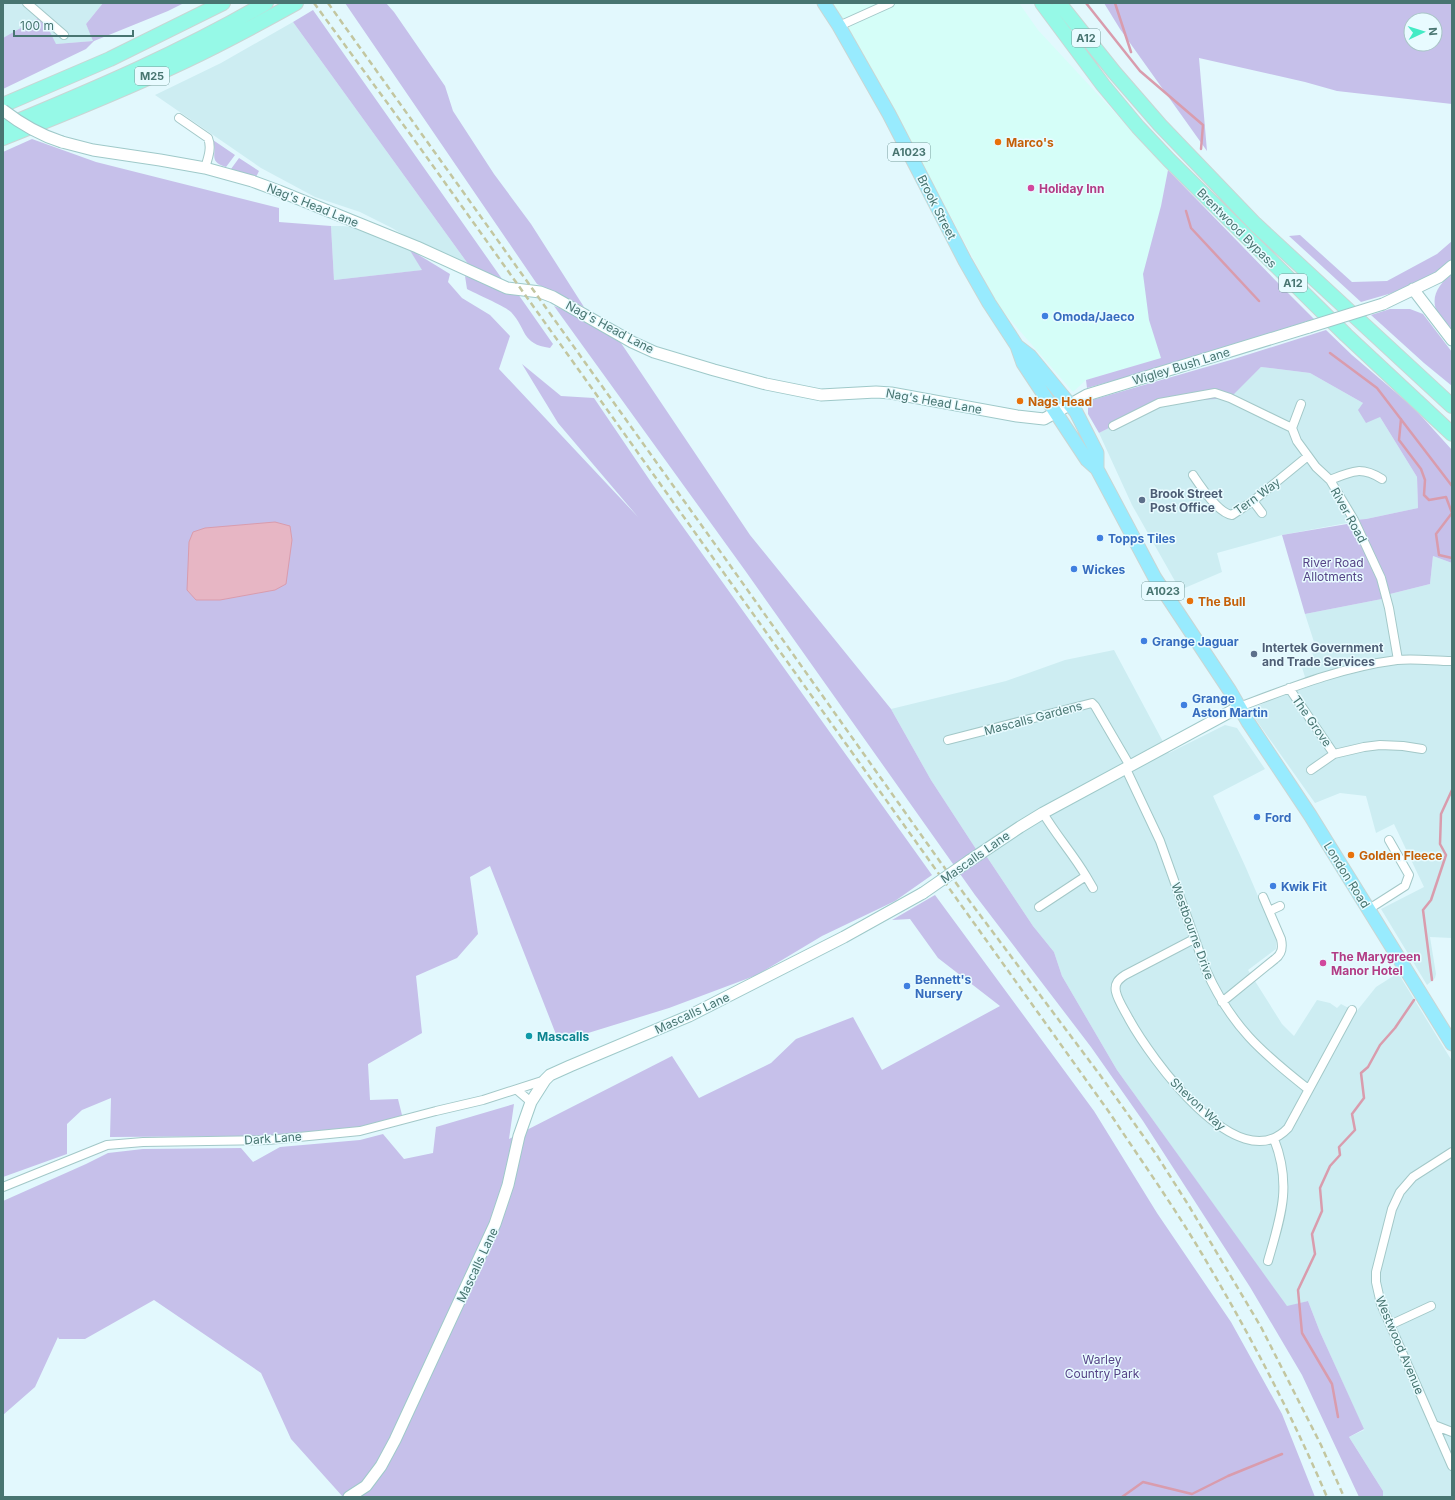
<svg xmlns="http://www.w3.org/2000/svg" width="1455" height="1500" font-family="Inter,sans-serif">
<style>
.residential{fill:#cdedf2}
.commercial{fill:#d5fef8}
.green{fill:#c6c0ea;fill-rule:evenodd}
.water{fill:#e7b6c4;stroke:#d99cad}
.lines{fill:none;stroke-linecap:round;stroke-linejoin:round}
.stream{stroke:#d99cad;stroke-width:2.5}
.street-casing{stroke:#a3c8c8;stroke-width:10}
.secondary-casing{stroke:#9fc9c9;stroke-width:13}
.primary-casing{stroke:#c8d6d4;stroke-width:15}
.highway-casing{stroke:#c8d6d4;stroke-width:16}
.street{stroke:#fff;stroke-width:8}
.secondary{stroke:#fff;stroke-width:11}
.primary{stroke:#98ebfe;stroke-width:13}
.highway{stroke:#96f9e7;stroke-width:14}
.rail{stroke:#c3c6a0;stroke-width:2.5;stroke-dasharray:6 4;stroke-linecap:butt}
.secondary-bridge-casing{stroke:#9fc9c9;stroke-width:13;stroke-linecap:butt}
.secondary-bridge{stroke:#fff;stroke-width:11}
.food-dot{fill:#e8710a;stroke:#e8fbff;stroke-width:1.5}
.hotel-dot{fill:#d1479c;stroke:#e8fbff;stroke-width:1.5}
.shop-dot{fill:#3f7fe0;stroke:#e8fbff;stroke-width:1.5}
.service-dot{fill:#5c6f8a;stroke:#e8fbff;stroke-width:1.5}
.culture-dot{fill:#0f9aa8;stroke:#e8fbff;stroke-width:1.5}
.labels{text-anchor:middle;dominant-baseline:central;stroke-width:3;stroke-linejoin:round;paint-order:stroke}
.shield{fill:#e8fbff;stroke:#789d9c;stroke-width:1}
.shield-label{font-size:11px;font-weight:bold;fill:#487571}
.food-label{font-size:12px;font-weight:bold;fill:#c56008;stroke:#e8fbff;text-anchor:start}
.hotel-label{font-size:12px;font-weight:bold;fill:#b23c85;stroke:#e8fbff;text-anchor:start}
.street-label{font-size:12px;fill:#487571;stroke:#e8fbff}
.shop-label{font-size:12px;font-weight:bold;fill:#366cbe;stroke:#e8fbff;text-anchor:start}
.service-label{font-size:12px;font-weight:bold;fill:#4e5e75;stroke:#e8fbff;text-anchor:start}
.park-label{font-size:12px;fill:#564487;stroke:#e8fbff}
.culture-label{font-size:12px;font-weight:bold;fill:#0d838f;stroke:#e8fbff;text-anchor:start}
</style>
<rect width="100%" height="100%" fill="#e2f8fd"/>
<path class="residential" d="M3 3H103L86 24 94 41 56 44 10 35 3 38Z
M293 22 471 268 427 249 392 228 360 212 315 197 261 168 155 95 221 63Z
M331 226H343L359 228 409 249 423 270 334 280Z
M1261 367 1310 373 1363 403 1380 417 1417 477 1418 508 1366 519 1354 520 1347 523 1282 535 1217 553 1222 572 1180 590 1132 505 1099 433 1159 403 1230 397Z
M1433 556 1452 563V938L1430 937 1436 974 1435 978 1427 985 1381 909 1424 887 1394 824 1376 833 1366 796 1340 793 1315 803 1249 710 1279 696 1308 687 1301 664 1314 660 1310 643 1314 642 1305 614 1387 598 1386 595 1430 584Z
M1114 650 1169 753 1225 725 1237 728 1265 769 1213 796 1246 868 1276 938V949L1248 970 1282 1024 1294 1036 1317 1000 1330 1003 1337 1008 1341 1004 1356 1012 1376 987 1398 973 1452 1061V1497H1383V1491L1349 1437 1364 1430 1320 1332 1308 1301 1287 1307 1117 1070 1062 976 1054 952 1033 926 985 854 976 849 931 780 891 709 1006 681 1065 660Z"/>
<path class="commercial" d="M833 3H859L865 5 870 3H1019L1038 30 1168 170 1161 206 1149 320 1162 358 1086 380 1073 392 999 307 887 97Z"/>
<path class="green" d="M103 3H184L168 11 94 41 86 49 3 89V38L42 16 56 44 93 41 86 24Z
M345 3H386L394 12 445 86 453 111 494 174 531 224 584 307 537 284Z
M1104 3H1452V104L1337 91 1305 82 1199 58 1207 151 1120 29ZM1411 20H1435V44H1411Z
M313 10 507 286 471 268 293 22Z
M32 139 96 162 279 208V222L331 226 334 280 422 270 409 249 450 274 448 282 462 298 490 315 510 336 499 369 638 517 558 423 522 364 561 396 594 398 653 485 932 875 895 901 822 936 757 975 669 1008 559 1042 490 866 470 877 478 934 457 958 416 976 422 1033 368 1064 370 1100 398 1099 403 1119 361 1130 255 1136 110 1137 111 1098 82 1110 67 1124V1154L3 1177V152Z
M213 140 235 155 226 167C207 161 218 154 213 140Z
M239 158 259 171 256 177 231 169Z
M1168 170 1280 285 1314 319 1177 363 1087 388 1086 380 1161 358 1149 320 1143 274 1161 206Z
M1300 235 1352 282 1387 281 1437 254 1452 241V260L1430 276 1392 293 1361 302 1289 236Z
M1452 273V332C1448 327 1441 321 1438 315 1429 296 1439 285 1452 273Z
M465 276 518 294 553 344 550 348C521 344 527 329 511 312 505 306 476 294 467 289Z
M554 306 576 314 621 343 750 535 891 709 931 780 976 849 985 854 1033 926 1054 952 1062 976 1117 1070 1287 1306 1308 1301 1320 1332 1364 1429 1349 1437 1383 1491V1497H1359L1302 1375 1250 1287 1143 1121 1091 1047 975 895 744 569Z
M1390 309H1410L1423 314 1452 352V386L1424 363 1371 315Z
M1326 330 1352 355 1414 408 1452 450V563L1433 556 1430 584 1386 595 1387 598 1305 614 1282 535 1347 524 1354 520 1366 519 1418 508 1417 477 1380 417 1366 423 1358 410 1363 403 1310 373 1261 367 1230 398 1159 403 1099 433 1088 414V403L1092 400 1234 359Z
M935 895 1094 1111 1157 1213 1231 1322 1282 1414 1315 1497H343L291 1439 261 1373 154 1300 85 1339H59L58 1337 35 1387 3 1415V1201L86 1164 108 1153 143 1149 241 1148 253 1162 280 1147 360 1140 383 1134 404 1159 433 1153 436 1127 514 1104 509 1139 672 1056 699 1098 771 1063 796 1039 853 1017 882 1070 1000 1006 938 958 910 919 892 920Z"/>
<path class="water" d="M275 522 290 526 292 540 286 584 275 590 220 600H196L187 590 189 542 193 532 205 528Z"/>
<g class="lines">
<path class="stream" d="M1086 3 1140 71 1203 125 1201 149
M1115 3 1131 52
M1186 211 1191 228 1259 301
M1330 353 1377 388 1452 486
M1401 419 1399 440 1421 469 1425 480 1424 495 1429 500 1446 497 1452 513 1436 534 1439 555 1452 558
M1432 980 1423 910 1431 900 1446 855 1440 844 1441 814 1452 790
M1338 1417 1332 1384 1302 1333 1298 1290 1315 1254 1312 1234 1322 1211 1320 1188 1330 1166 1340 1155 1339 1147 1355 1130 1352 1114 1364 1098 1361 1073 1368 1067 1380 1045 1395 1028 1414 1000
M1122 1497 1143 1482 1192 1494 1228 1476 1282 1454"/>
<defs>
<path id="street" d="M27 3 64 35
M839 26 890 3
M179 118 208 138C212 148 208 158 205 168
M1301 404 1292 428 1297 441 1308 456 1316 467 1330 480 1354 520 1381 578 1389 608 1398 660
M1113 426 1159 403 1215 393 1230 398 1292 428
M1193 475C1201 487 1218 513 1232 515L1253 501 1308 456
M1330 480C1352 471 1361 466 1382 479
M1253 501 1262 513
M1289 688 1334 754
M1239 707C1290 688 1342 667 1397 660 1415 658 1434 661 1452 661
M948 740 1092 703 1095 706 1130 766
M1126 769 1160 841 1206 970C1231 1026 1261 1052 1308 1089
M1311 770 1334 754 1364 747 1380 745 1403 746 1422 749
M1086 876 1093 888
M1039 907 1086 876C1073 854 1056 835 1043 813
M1369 909 1405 886 1409 875 1389 840
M1269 911 1280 906
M1194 939 1125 975C1119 979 1114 983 1116 992 1118 1001 1125 1011 1129 1019 1150 1057 1238 1181 1288 1128L1352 1010
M1222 1002 1275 959C1282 954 1283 948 1281 939L1263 897
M517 1090 531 1102
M1452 1152 1413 1177 1400 1192 1392 1209 1376 1272V1282L1381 1304 1452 1466
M3 1187 107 1145 143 1142 268 1140 360 1131 436 1111 483 1100 545 1080
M1268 1261C1281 1216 1292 1185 1274 1139
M1390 1325 1431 1306
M1434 1425 1452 1432"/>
<path id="secondary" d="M62 142 93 150 160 160 205 168 252 181 279 191 417 247 507 288 540 292 553 297 632 342 654 352 714 370 766 384 821 395 876 392 891 393 1017 416 1044 419 1087 395 1309 327
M1413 289 1452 340
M1383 304 1439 277 1452 266
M969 861 1020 827 1043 813 1239 707
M349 1497 366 1486 381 1466 395 1440 495 1224 508 1185 519 1136 531 1102 545 1080 550 1075 570 1066 689 1016 844 937 923 893"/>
<path id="primary" d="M824 3 839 26 889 114 965 261 989 303 1017 346 1023 363 1087 460 1097 469 1155 578 1230 691 1248 722 1310 815 1452 1044
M1017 346 1030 356 1076 412 1097 453V469"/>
<path id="highway" d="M1042 3 1103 85 1138 127 1169 160 1346 335 1452 434
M1059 3 1114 72 1160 125 1255 224 1452 406
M3 105 110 59 223 3
M3 127C93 90 182 52 266 3
M3 138C64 114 126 89 185 61 223 43 260 23 296 3"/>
</defs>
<use href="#street" class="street-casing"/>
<use href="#secondary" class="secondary-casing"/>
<use href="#primary" class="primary-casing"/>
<use href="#highway" class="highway-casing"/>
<use href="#street" class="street"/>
<use href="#secondary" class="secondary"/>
<use href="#primary" class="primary"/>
<use href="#highway" class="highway"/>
<path class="rail" d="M314 3 413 138 1109 1112C1140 1159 1173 1205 1202 1254 1249 1333 1291 1413 1327 1497
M328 3 722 554 941 863 1100 1075 1156 1154 1189 1206 1261 1327 1321 1445 1344 1497"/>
<defs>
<path id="secondary-bridge" d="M3 110C21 124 40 135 62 142
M1309 327 1383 304
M923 893 969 861"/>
</defs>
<use href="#secondary-bridge" class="secondary-bridge-casing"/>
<use href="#secondary-bridge" class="secondary-bridge"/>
</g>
<g class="food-dot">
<circle cx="998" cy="142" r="4"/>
<circle cx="1020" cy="401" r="4"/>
<circle cx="1190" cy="601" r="4"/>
<circle cx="1351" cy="855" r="4"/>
</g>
<g class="hotel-dot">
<circle cx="1031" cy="188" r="4"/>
<circle cx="1323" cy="963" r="4"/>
</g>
<g class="shop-dot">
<circle cx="1045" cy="316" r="4"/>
<circle cx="1100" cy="538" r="4"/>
<circle cx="1074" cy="569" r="4"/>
<circle cx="1144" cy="641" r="4"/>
<circle cx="1184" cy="705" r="4"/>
<circle cx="1257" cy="817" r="4"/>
<circle cx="1273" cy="886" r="4"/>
<circle cx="907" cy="986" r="4"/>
</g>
<g class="service-dot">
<circle cx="1142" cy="500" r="4"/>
<circle cx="1254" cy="654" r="4"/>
</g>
<circle class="culture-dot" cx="529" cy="1036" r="4"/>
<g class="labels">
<g class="shield">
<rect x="1072" y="29" width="28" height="18" rx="3"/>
<rect x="135" y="67" width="34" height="18" rx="3"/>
<rect x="888" y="143" width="42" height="18" rx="3"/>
<rect x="1279" y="274" width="28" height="18" rx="3"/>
<rect x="1142" y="582" width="42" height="18" rx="3"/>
</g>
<g class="shield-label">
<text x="1086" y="38">A12</text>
<text x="152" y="76">M25</text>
<text x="909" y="152">A1023</text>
<text x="1293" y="283">A12</text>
<text x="1163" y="591">A1023</text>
</g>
<g class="food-label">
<text x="1006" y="142">Marco's</text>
<text x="1028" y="401">Nags Head</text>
<text x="1198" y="601">The Bull</text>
<text x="1359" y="855">Golden Fleece</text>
</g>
<g class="hotel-label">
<text x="1039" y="188">Holiday Inn</text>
<text x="1331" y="956">The Marygreen<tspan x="1331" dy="14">Manor Hotel</tspan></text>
</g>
<g class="street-label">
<text transform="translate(313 205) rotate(22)">Nag's Head Lane</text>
<text transform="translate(937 207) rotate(63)">Brook Street</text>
<text transform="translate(1237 228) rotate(45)">Brentwood Bypass</text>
<text transform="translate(610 327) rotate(28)">Nag's Head Lane</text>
<text transform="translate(1181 366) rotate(-17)">Wigley Bush Lane</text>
<text transform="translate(934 401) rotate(10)">Nag's Head Lane</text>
<text transform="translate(1257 496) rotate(-36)">Tern Way</text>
<text transform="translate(1349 515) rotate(61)">River Road</text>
<text transform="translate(1033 718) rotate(-15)">Mascalls Gardens</text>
<text transform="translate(1312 721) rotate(55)">The Grove</text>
<text transform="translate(975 857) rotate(-35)">Mascalls Lane</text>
<text transform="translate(1347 875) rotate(58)">London Road</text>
<text transform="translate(1193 931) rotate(70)">Westbourne Drive</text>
<text transform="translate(692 1013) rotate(-25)">Mascalls Lane</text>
<text transform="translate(1198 1104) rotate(43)">Shevon Way</text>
<text transform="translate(273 1138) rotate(-4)">Dark Lane</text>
<text transform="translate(477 1265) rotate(-65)">Mascalls Lane</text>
<text transform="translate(1400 1345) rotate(67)">Westwood Avenue</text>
</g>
<g class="shop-label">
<text x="1053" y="316">Omoda/Jaeco</text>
<text x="1108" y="538">Topps Tiles</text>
<text x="1082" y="569">Wickes</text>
<text x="1152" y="641">Grange Jaguar</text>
<text x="1192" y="698">Grange<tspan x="1192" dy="14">Aston Martin</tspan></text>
<text x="1265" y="817">Ford</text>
<text x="1281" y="886">Kwik Fit</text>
<text x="915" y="979">Bennett's<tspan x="915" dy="14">Nursery</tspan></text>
</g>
<g class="service-label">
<text x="1150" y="493">Brook Street<tspan x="1150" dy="14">Post Office</tspan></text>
<text x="1262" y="647">Intertek Government<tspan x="1262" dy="14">and Trade Services</tspan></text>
</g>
<g class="park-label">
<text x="1333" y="562">River Road<tspan x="1333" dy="14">Allotments</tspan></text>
<text x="1102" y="1359">Warley<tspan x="1102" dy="14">Country Park</tspan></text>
</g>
<g class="culture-label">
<text x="537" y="1036">Mascalls</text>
</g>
</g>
<rect width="1455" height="1500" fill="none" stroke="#487571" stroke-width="8"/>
<g transform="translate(1423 32) rotate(86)"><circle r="19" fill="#e8fbff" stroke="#a8c5c6"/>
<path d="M0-3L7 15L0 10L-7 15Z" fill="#43ebc5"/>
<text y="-6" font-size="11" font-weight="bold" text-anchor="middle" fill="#487571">N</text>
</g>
<path d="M14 30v6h119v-6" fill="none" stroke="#487571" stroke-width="2"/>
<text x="20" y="30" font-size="12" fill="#487571" stroke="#e8fbff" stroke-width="3" paint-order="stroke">100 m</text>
</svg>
